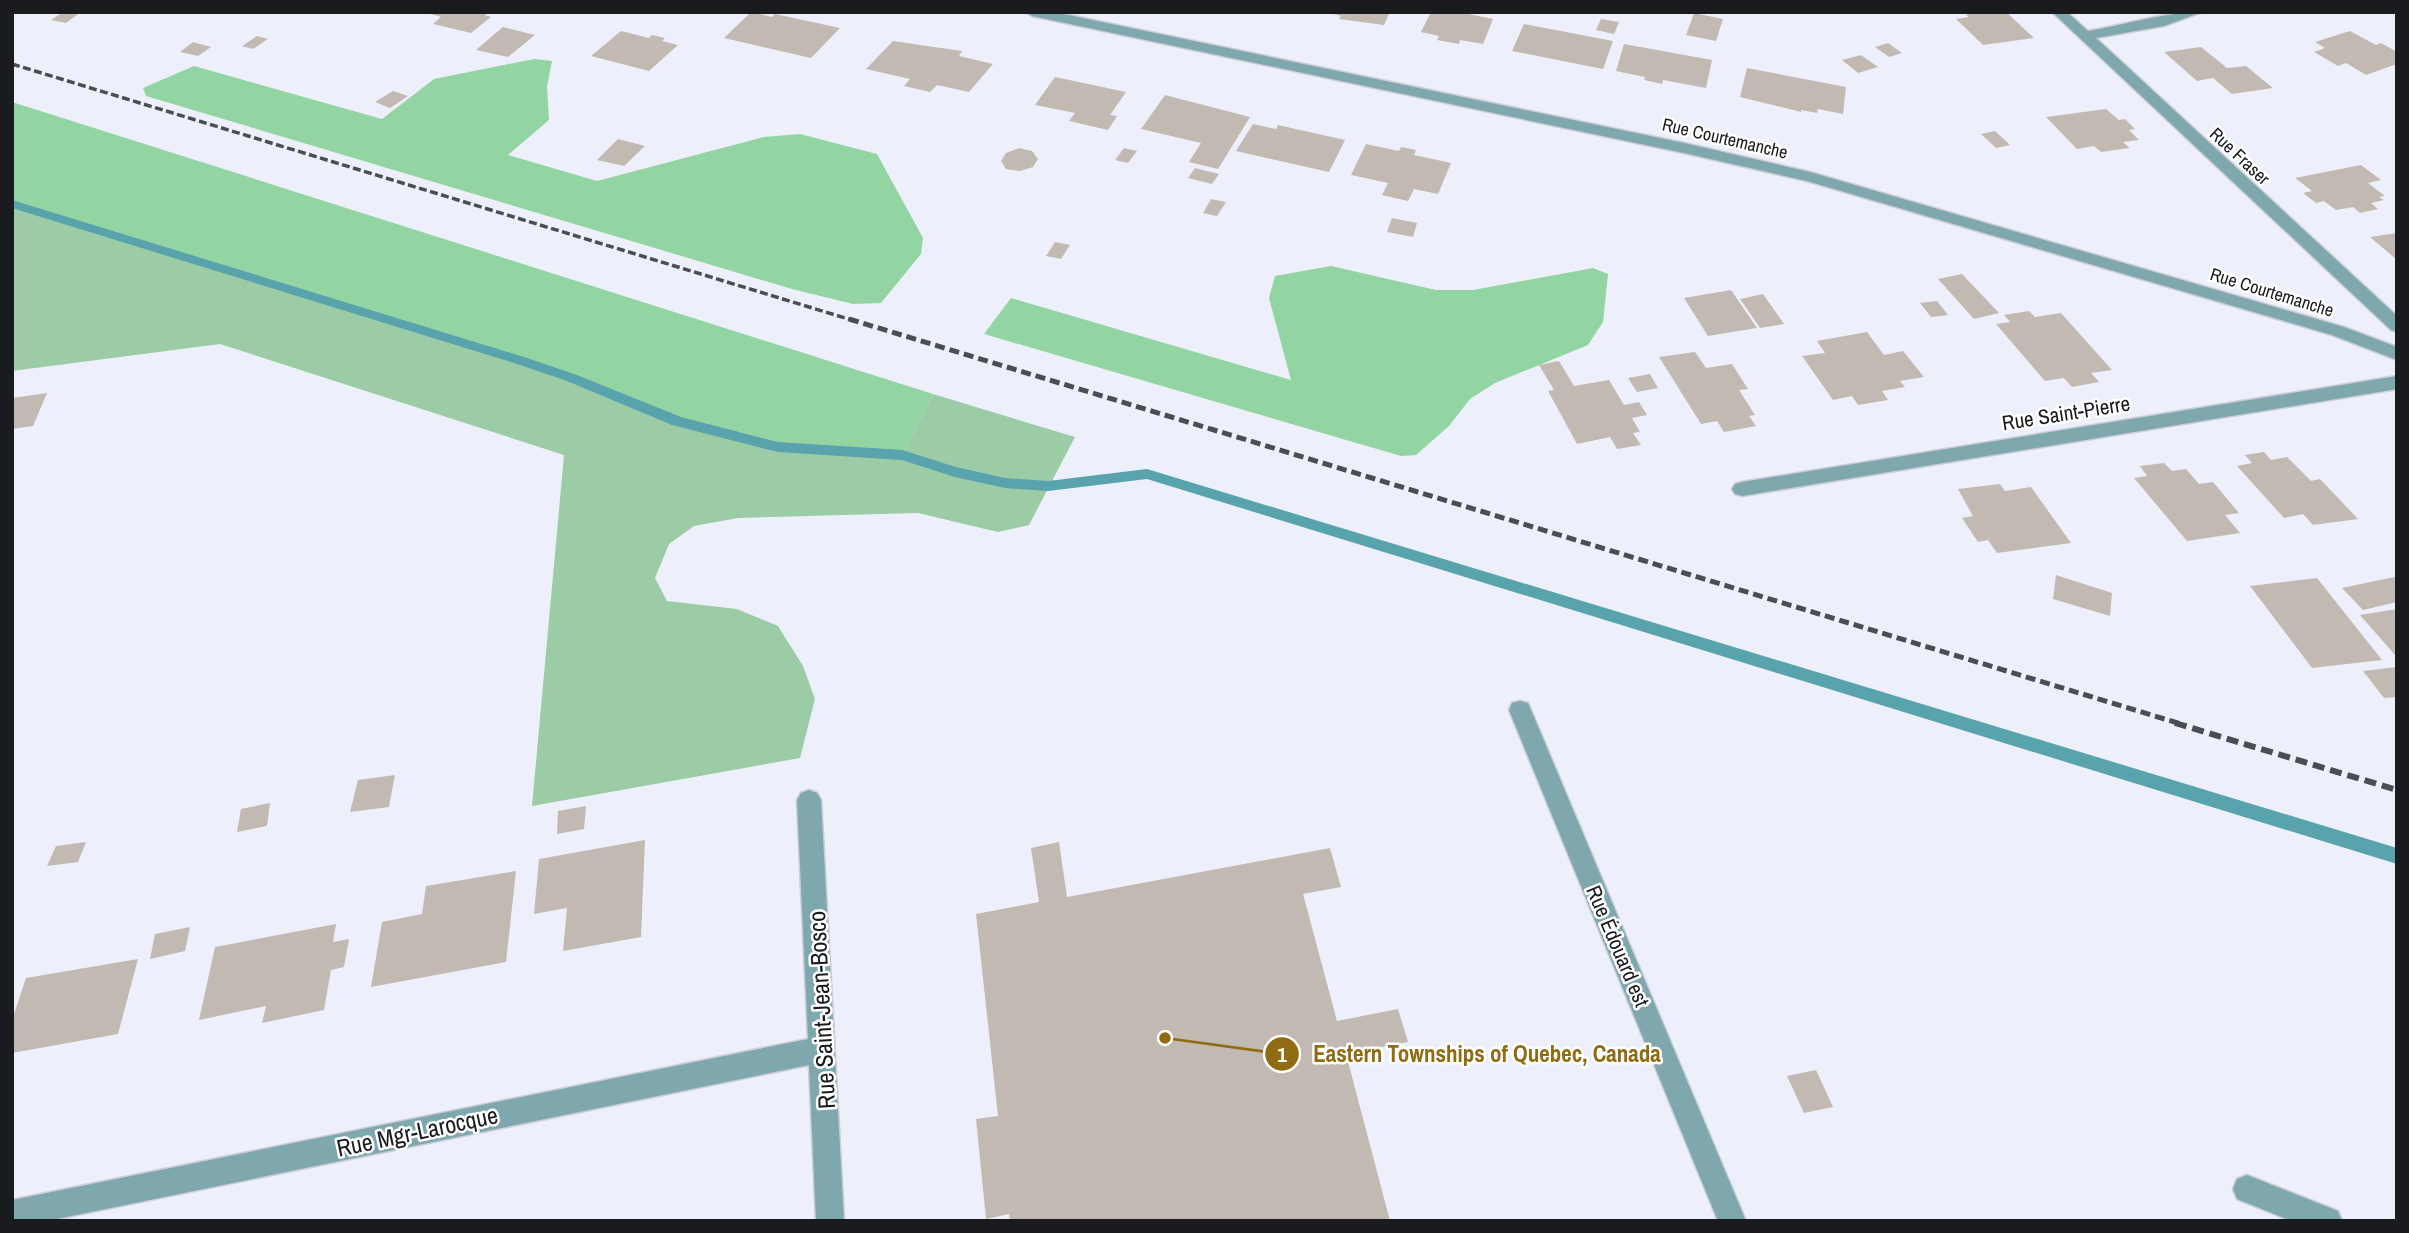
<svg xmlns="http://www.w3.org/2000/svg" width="2409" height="1233" font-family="'Archivo Narrow',sans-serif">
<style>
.green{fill:#9bcca6}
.forest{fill:#92d5a2}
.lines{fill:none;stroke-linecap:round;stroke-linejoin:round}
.stream{fill:#59a3ad;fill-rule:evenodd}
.building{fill:#c2bab2}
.minor-casing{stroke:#cbced7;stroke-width:3}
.minor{fill:#7fa7ae;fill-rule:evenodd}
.rail-far2{stroke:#4c4d53;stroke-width:3.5;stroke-dasharray:8 3.5;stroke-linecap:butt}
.rail-far1{stroke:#4c4d53;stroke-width:5;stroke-dasharray:10 5;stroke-linecap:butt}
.rail{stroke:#4c4d53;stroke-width:6;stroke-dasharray:12 6;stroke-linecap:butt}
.labels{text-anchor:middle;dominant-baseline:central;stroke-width:5;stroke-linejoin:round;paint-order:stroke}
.far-street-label{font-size:18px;fill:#1a1b1f;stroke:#fff}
.street-label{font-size:21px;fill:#1a1b1f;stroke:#fff}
.near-street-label{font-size:24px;fill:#1a1b1f;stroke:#fff}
.leader{fill:none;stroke:#906b11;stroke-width:2.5}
.callout-dot{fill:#906b11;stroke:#fff;stroke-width:2.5}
.mark-label{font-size:21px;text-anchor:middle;font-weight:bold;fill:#fff}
.callout-label{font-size:23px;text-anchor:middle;font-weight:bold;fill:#906b11;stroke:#fff;stroke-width:5;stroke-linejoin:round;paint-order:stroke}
</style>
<rect width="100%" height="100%" fill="#edf0fa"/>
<path class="green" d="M12 204 519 360 572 378 677 421 778 447 902 455 933 394 1075 437 1029 525 998 532 918 513 738 518 694 526 669 544 655 578 667 601 737 609 778 626 803 666 815 699 800 758 532 806 564 455 220 344 12 371Z"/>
<path class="forest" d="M534 59 552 61 547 87 549 120 508 155 597 181 764 137 800 134 877 154 923 238 921 254 881 303 853 304 792 289 146 96 143 88 194 66 382 119 434 79Z
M12 102 933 394 902 455 778 447 677 421 572 378 519 360 12 204Z
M1331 266 1436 290H1473L1593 268 1608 274 1603 322 1588 345 1495 383 1470 399 1449 426 1416 455 1401 456 984 334 1011 298 1291 380 1269 298 1275 276Z"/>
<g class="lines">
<path class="stream" d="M12 200 524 357 577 375 681 417 778 442 902 450 956 467 1005 478 1048 481 1147 469 2397 848V864L1147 479 1048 491 1005 488 955 477 902 460 778 452 672 425 567 381 514 363 12 208Z"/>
</g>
<path class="building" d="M63 12H67L78 14 66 23 51 20Z
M424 12H489L485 15 491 17 471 33 433 24 441 17Z
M751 12 772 17 775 14 840 28 811 58 724 38Z
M1326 12H1390L1384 25 1339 19 1341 16Z
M1431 12H1459L1493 19 1483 44 1460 40 1459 44 1437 40 1439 36 1421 32Z
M1972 12H2006L2034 38 1983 45 1956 19 1969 17 1966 15Z
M1694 13 1723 19 1716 41 1686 35Z
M1601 19 1619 22 1614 34 1596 30Z
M1524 24 1613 41 1603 69 1512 51Z
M503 27 535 35 508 57 476 50Z
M621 31 649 38 652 35 665 38 662 41 678 45 649 71 591 56Z
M2350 31 2376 45 2381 43 2397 52V64L2366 75 2346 63 2338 66 2314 52 2325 48 2315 42Z
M257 36 268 39 253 49 242 46Z
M893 41 962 51 959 56 993 64 969 92 937 85 930 92 904 86 910 79 866 69Z
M193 42 211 47 198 56 180 52Z
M1888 43 1902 53 1889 57 1875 47Z
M1624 44 1712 60 1706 88 1663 80 1662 84 1644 80 1645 77 1616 71Z
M2201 47 2227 68 2246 66 2273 88 2232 94 2213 78 2197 81 2164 52Z
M1861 55 1878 67 1858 73 1842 60Z
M1747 68 1846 87 1843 114 1818 109 1817 113 1801 110V112L1740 97Z
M1055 77 1126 92 1110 115 1117 116 1108 130 1069 121 1075 113 1035 105Z
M393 91 408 96 390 108 375 102Z
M1165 95 1250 117 1218 169 1189 162 1201 143 1141 129Z
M2106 109 2119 120 2125 119 2135 129 2129 130 2139 140 2123 142 2130 148 2101 152 2094 146 2077 149 2046 117Z
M1253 124 1276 129 1278 125 1345 140 1329 172 1236 151Z
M1995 131 2010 145 1996 148 1981 134Z
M618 139 645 146 624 166 597 160Z
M1366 144 1399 151 1401 147 1416 150 1414 155 1451 163 1438 194 1414 189 1408 201 1382 195 1388 183 1351 175Z
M1019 148 1032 151 1038 159 1033 167 1020 171 1006 169 1001 161 1006 153Z
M1124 148 1137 151 1128 163 1115 160Z
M2361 165 2381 180 2368 183 2385 196 2379 197 2384 200 2371 203 2378 209 2360 213 2353 207 2336 210 2324 201 2316 203 2303 193 2312 191 2295 178Z
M1195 168 1219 174 1212 184 1188 178Z
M1211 199 1226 202 1217 216 1203 213Z
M1392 218 1417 223 1413 237 1387 232Z
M2397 233V260L2370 237Z
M1055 242 1070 245 1061 259 1046 256Z
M1962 274 1999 313 1974 319 1938 279Z
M1731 290 1757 328 1708 336 1684 298Z
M1763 294 1784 324 1760 328 1740 299Z
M1937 301 1948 315 1931 317 1920 303Z
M2029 311 2035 317 2061 313 2112 370 2091 373 2099 382 2072 387 2064 378 2045 381 1996 324 2010 322 2004 315Z
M1867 332 1884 355 1903 351 1924 377 1900 381 1905 387 1882 391 1888 400 1858 405 1852 396 1833 400 1802 356 1825 353 1817 341Z
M1695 352 1706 368 1732 364 1748 389 1739 390 1755 415 1749 416 1756 426 1724 432 1717 421 1701 424 1659 357Z
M1559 361 1574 386 1609 380 1624 405 1639 402 1647 415 1632 418 1640 432 1633 433 1641 445 1617 449 1610 437 1577 444 1548 391 1554 390 1539 365Z
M1650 374 1658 388 1637 392 1628 378Z
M47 393 33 426 12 429V398Z
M2264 452 2271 460 2287 457 2311 481 2320 479 2358 519 2313 525 2303 514 2284 518 2237 466 2252 463 2245 455Z
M2164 463 2172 471 2186 469 2199 484 2213 482 2239 513 2225 515 2240 533 2187 541 2134 478 2147 476 2140 466Z
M2000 484 2005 491 2031 487 2071 543 1997 553 1988 540 1978 542 1962 518 1973 516 1958 489Z
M2056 575 2112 593 2110 616 2053 599Z
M2394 577 2397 580V602L2363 610 2342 588Z
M2317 578 2382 660 2312 668 2250 586Z
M2397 609V655H2395L2360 615Z
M2397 667V697L2384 698 2363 671Z
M395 775 389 807 350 812 358 780Z
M270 803 267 826 237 832 241 809Z
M586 806 584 829 557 834 558 811Z
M645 840 641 937 563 951 567 908 534 914 539 859Z
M86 842 78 862 47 866 56 846Z
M1059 842 1067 897 1330 848 1341 887 1303 894 1337 1021 1398 1009 1408 1042 1346 1054 1390 1221H1010L1009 1214 986 1219 976 1119 998 1116 976 914 1039 902 1031 848Z
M516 871 506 962 371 987 382 922 422 914 426 886Z
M336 924 333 942 349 939 344 967 331 970 324 1010 262 1023 266 1006 199 1020 215 947Z
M190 927 185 951 150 959 155 934Z
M138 959 118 1034 12 1053V1020L26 978Z
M1816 1070 1833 1107 1804 1113 1787 1076Z"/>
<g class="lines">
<defs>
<path id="minor" d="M1025 12H1054L1684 143 1810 172 2344 327 2397 347V360L2332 335 1807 181 1684 153 1032 16Z
M2052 12H2067L2088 31C2125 25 2164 12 2202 12L2164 26 2096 38 2397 316V332L2391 330Z
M2397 376V389L1742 496 1735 494 1732 489 1735 484 1742 482Z
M1520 701 1528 703 1531 710 1746 1221H1718L1509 710 1512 703Z
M809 790 817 793 821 800 844 1221H816L809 1065 47 1221H12V1200L808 1039 797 800 801 793Z
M2247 1175 2338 1211 2342 1221H2292L2237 1199 2233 1189 2237 1179Z"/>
</defs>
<use href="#minor" class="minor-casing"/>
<use href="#minor" class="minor"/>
<path class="rail-far2" d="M12 64 855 321"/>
<path class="rail-far1" d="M849 319 2181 724"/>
<path class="rail" d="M2175 723 2397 790"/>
</g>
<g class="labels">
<g class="far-street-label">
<text transform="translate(1725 138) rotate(13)">Rue Courtemanche</text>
<text transform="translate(2240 156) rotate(43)">Rue Fraser</text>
<text transform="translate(2272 292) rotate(17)">Rue Courtemanche</text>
</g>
<g class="street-label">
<text transform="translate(2066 413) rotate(-9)">Rue Saint-Pierre</text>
<text transform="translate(1618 946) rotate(67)">Rue Édouard est</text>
</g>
<g class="near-street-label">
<text transform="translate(821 1010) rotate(-93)">Rue Saint-Jean-Bosco</text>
<text transform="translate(417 1131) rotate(-12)">Rue Mgr-Larocque</text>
</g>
</g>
<path class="leader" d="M1165 1038L1282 1054"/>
<g class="callout-dot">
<circle cx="1165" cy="1038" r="7"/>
<circle cx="1282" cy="1054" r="18"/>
</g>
<g class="mark-label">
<text x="1282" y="1062">1</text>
</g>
<g class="callout-label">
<text x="1487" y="1062">Eastern Townships of Quebec, Canada</text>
</g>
<rect width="2409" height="1233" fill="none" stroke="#1a1b1f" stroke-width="28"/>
</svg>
